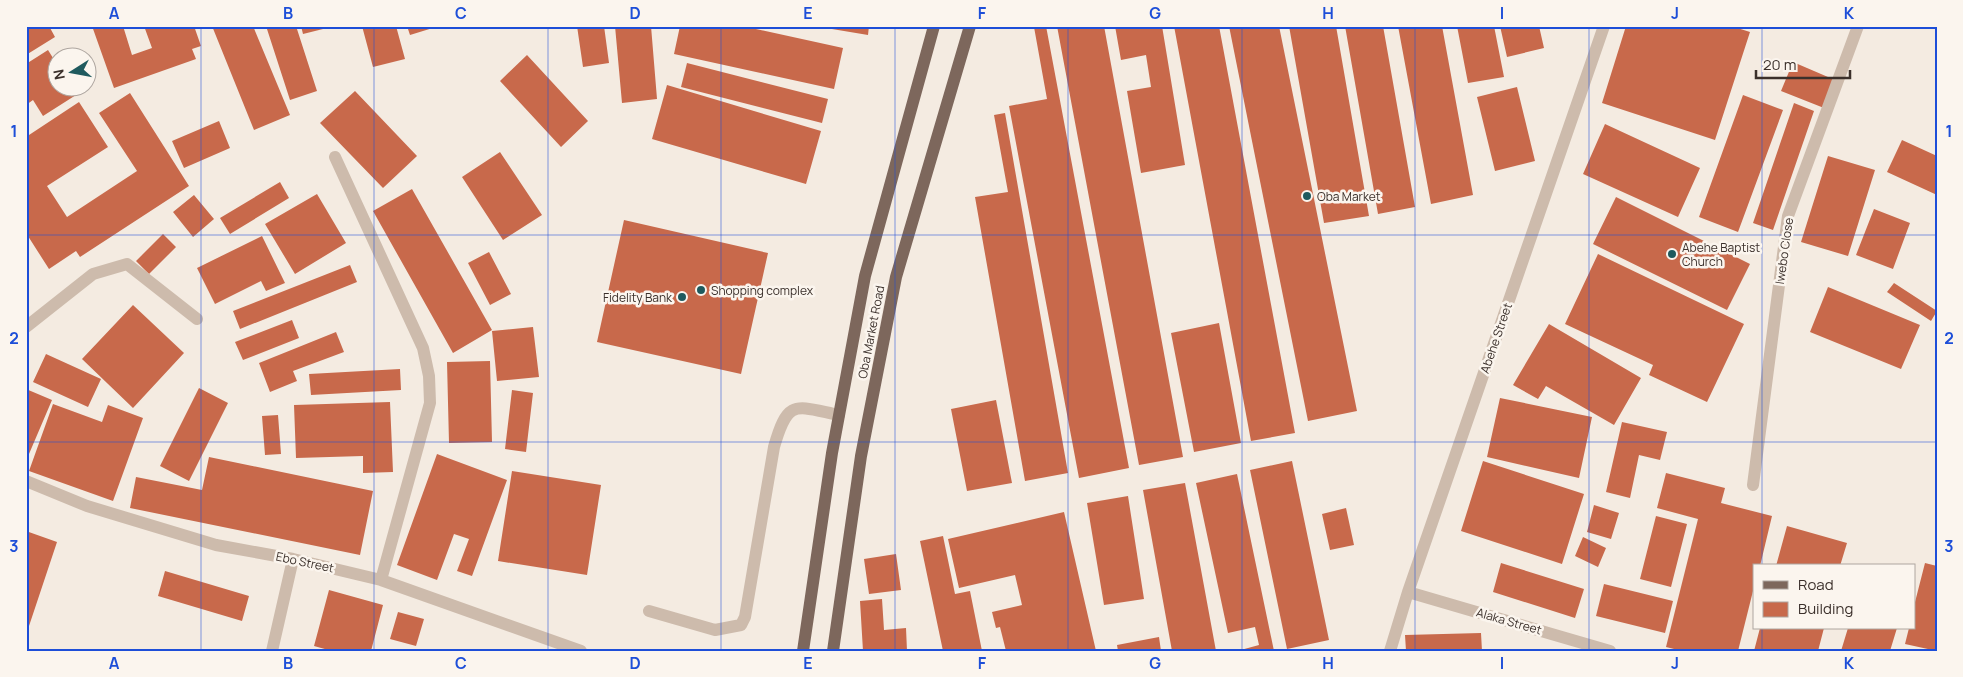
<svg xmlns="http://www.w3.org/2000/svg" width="1963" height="677" font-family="Manrope,sans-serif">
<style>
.building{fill:#c8694b}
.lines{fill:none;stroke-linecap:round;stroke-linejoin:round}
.service{stroke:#cdbbac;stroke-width:12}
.minor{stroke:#cdbbac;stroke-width:12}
.primary{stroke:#7d675c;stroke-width:12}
.grid{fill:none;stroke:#1d4ed8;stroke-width:1;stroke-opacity:0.55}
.poi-dot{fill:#1f5a5e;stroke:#fbf5ee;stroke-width:2}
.labels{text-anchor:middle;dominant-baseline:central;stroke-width:5;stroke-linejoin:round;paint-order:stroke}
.poi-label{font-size:12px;fill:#3b302b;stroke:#fbf5ee;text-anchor:start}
.street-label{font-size:12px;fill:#3b302b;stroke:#fbf5ee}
.neatline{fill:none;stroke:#1d4ed8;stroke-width:2}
.grid-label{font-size:16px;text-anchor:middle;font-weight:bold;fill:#1d4ed8}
</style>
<rect width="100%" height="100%" fill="#f4ebe1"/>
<path class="building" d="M29 26H49L55 37 26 55V28Z
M92 26H123L132 55 152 48 144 26H194L201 46 192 49 196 59 114 88Z
M212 26H253L290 115 254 130Z
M266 26H296L317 91 290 100Z
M301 26H331V27L303 34Z
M362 26H396L405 59 373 67Z
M407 26H436V27L410 35Z
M577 26H604L609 63 583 67Z
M615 26H651L657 99 622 103Z
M680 26H742L843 48 834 89 674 54Z
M814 26H869L868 35Z
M1046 26 1129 468 1079 478 1009 106 1047 99 1034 27Z
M1057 26H1104L1183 457 1139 465Z
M1115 26H1162L1185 165 1141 173 1127 91 1151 87 1146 55 1121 60Z
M1174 26H1219L1295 433 1251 441Z
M1229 26H1279L1357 411 1308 421Z
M1289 26H1336L1369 216 1324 223Z
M1345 26H1383L1415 207 1378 214Z
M1398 26H1442L1473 195 1431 204Z
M1457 26H1494L1504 77 1468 83Z
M1500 26H1539L1544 48 1507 57Z
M1626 26H1731L1750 32 1715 140 1602 103Z
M48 50 58 66V88H71L76 95 43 116 33 100 26 105V64Z
M527 55 588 121 561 147 500 81Z
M1793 62 1835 80 1824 108 1781 91Z
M687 63 828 99 822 123 681 87Z
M667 85 821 131 806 184 652 139Z
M1517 87 1535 161 1495 171 1477 97Z
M355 91 417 156 383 188 320 123Z
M130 93 189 186 80 257 76 251 49 269 26 233V137L79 102 108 147 47 186 67 217 137 171 99 113Z
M1743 95 1783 110 1738 232 1699 217Z
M1794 103 1814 111 1773 230 1753 223Z
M1005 113 1068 473 1025 481 975 197 1008 192 994 115Z
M219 121 230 148 184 168 172 141Z
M1605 124 1700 168 1678 217 1583 174Z
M1902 140 1937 156V195L1887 172Z
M500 152 542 215 503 240 462 177Z
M1828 156 1875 170 1848 256 1801 242Z
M280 182 289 198 230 234 220 218Z
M412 189 492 330 453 353 373 211Z
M317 194 346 243 295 274 265 224Z
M194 195 214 219 193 237 173 212Z
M1616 197 1750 264 1727 310 1593 244Z
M1874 209 1910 223 1893 269 1856 255Z
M624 220 768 253 741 374 597 342Z
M163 234 176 247 149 274 136 261Z
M262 236 285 283 266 291 261 281 215 304 197 268Z
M489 252 511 294 490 305 468 263Z
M1598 254 1744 324 1707 402 1649 375 1653 365 1565 324Z
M350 265 357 282 240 329 233 311Z
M1894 283 1937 311 1931 321 1887 292Z
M1828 287 1920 325 1901 369 1810 332Z
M133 305 184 353 133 408 82 359Z
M292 320 299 338 243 360 235 342Z
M1219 323 1241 443 1194 452 1171 333Z
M1549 324 1641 378 1614 425 1546 386 1538 399 1513 385Z
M533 327 539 377 497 381 492 331Z
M336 332 344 352 293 371 297 381 270 392 259 363Z
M46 354 101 379 88 407 33 382Z
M490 361 492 442 449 443 447 362Z
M400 369 401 390 311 395 309 374Z
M199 388 228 403 189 481 160 466Z
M26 389 52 400 26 461Z
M512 390 533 393 526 452 505 449Z
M1500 398 1592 417 1579 478 1487 457Z
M996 400 1012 483 967 491 951 409Z
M390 402 393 472 363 473V456L296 458 294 405Z
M53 404 102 422 108 405 143 418 113 501 29 471Z
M278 415 281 454 265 455 262 416Z
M1622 422 1667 432 1660 460 1639 455 1630 498 1606 492Z
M437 454 507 480 472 576 457 571 469 539 454 534 437 580 397 565Z
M209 457 373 491 360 555 130 508 136 477 202 490Z
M1292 461 1329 640 1287 649 1250 470Z
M1483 461 1584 494 1562 564 1461 531Z
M512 471 601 485 587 575 498 561Z
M1666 473 1725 488 1721 503 1772 516 1760 566H1754V587L1738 651H1682L1666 647 1698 519 1657 508Z
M1237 474 1274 651H1237L1259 645 1255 627 1228 633 1196 483Z
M1185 483 1216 651H1172L1143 490Z
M1128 496 1144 599 1104 605 1087 503Z
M1594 505 1619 513 1611 539 1587 532Z
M1346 508 1354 545 1330 550 1322 514Z
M1064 512 1096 651H1006L1000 627 996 628 992 612 1022 605 1015 575 959 588 948 539Z
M1656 516 1687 524 1671 587 1640 579Z
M1787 526 1847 543 1840 566H1776Z
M26 531 57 542 27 632H26Z
M943 536 955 594 970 591 982 651H943L920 541Z
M1583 537 1606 548 1598 567 1575 556Z
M896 554 901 590 869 594 864 559Z
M1501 563 1584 589 1575 618 1493 592Z
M1925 563 1937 566V651L1905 644 1909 628H1914V606Z
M165 571 249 596 242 621 158 596Z
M1604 584 1673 601 1665 633 1596 616Z
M329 590 383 605 371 651H332L314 646Z
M882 599 884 630 906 628 907 651H863L860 601Z
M398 612 424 619 416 646 390 639Z
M1760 628H1824L1818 651H1754Z
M1848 628H1897L1890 651H1841Z
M1481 633 1482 651H1406L1405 635Z
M1159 637 1161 651H1118L1117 645Z"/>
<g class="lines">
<path class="service" d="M649 611 715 630 741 625 745 617 774 447C788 398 795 406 839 415"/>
<path class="minor" d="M335 157 423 348 429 376 430 403 381 580
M26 327 93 274 127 264 197 319
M26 481 87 506 216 545 293 559 381 580 581 651
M1753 485 1788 216 1858 26
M1408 592 1610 651
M272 651 293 559
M1390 651 1408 592 1604 26"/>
<path class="primary" d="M803 651 832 453 865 276 934 26
M833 651 861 456 896 277 970 26"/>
</g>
<path class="grid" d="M201 26V651M374 26V651M548 26V651M721 26V651M895 26V651M1068 26V651M1242 26V651M1415 26V651M1589 26V651M1762 26V566M26 235H1937M26 442H1937M1762 628V651"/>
<g class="poi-dot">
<circle cx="1307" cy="196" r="5"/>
<circle cx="1672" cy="254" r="5"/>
<circle cx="701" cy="290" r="5"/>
<circle cx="682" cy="297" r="5"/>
</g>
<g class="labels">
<g class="poi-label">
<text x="1317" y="196">Oba Market</text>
<text x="1682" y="247">Abehe Baptist<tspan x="1682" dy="14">Church</tspan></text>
<text x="711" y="290">Shopping complex</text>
<text x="672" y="297" text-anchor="end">Fidelity Bank</text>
</g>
<g class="street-label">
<text transform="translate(1784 251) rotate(-82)">Iwebo Close</text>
<text transform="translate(871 332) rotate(-79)">Oba Market Road</text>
<text transform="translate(1496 338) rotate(-71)">Abehe Street</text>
<text transform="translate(305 562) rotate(12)">Ebo Street</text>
<text transform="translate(1509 621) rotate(16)">Alaka Street</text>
</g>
</g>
<rect width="1963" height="677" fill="none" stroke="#fbf5ee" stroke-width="55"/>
<rect x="1753" y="564" width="162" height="65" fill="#fbf5ee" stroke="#aea6a0"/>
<rect x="1763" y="581" width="25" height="8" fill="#7d675c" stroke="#aea6a0"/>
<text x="1798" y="590" font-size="15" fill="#3b302b">Road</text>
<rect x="1763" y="602" width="25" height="15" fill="#c8694b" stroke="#aea6a0"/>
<text x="1798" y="614" font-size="15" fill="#3b302b">Building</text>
<g transform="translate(72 72) rotate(259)"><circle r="24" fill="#fbf5ee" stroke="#aea6a0"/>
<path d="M0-4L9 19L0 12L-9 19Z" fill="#1f5a5e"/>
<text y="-8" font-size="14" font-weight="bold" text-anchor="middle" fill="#3b302b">N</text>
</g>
<path d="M1756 70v8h94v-8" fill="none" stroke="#3b302b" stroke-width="2.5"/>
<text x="1763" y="70" font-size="15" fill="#3b302b" stroke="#fbf5ee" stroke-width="4" paint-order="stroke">20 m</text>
<rect x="28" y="28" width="1908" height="622" class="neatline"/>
<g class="grid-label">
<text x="114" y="19">A</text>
<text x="288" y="19">B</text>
<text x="461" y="19">C</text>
<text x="635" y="19">D</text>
<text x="808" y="19">E</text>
<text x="982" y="19">F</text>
<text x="1155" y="19">G</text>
<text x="1328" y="19">H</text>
<text x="1502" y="19">I</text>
<text x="1675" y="19">J</text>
<text x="1849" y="19">K</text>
<text x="14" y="137">1</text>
<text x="1949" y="137">1</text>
<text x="14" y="344">2</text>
<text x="1949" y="344">2</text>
<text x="14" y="552">3</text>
<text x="1949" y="552">3</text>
<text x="114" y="669">A</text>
<text x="288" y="669">B</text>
<text x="461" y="669">C</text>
<text x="635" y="669">D</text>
<text x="808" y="669">E</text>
<text x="982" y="669">F</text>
<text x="1155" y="669">G</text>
<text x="1328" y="669">H</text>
<text x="1502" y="669">I</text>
<text x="1675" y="669">J</text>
<text x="1849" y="669">K</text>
</g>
</svg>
